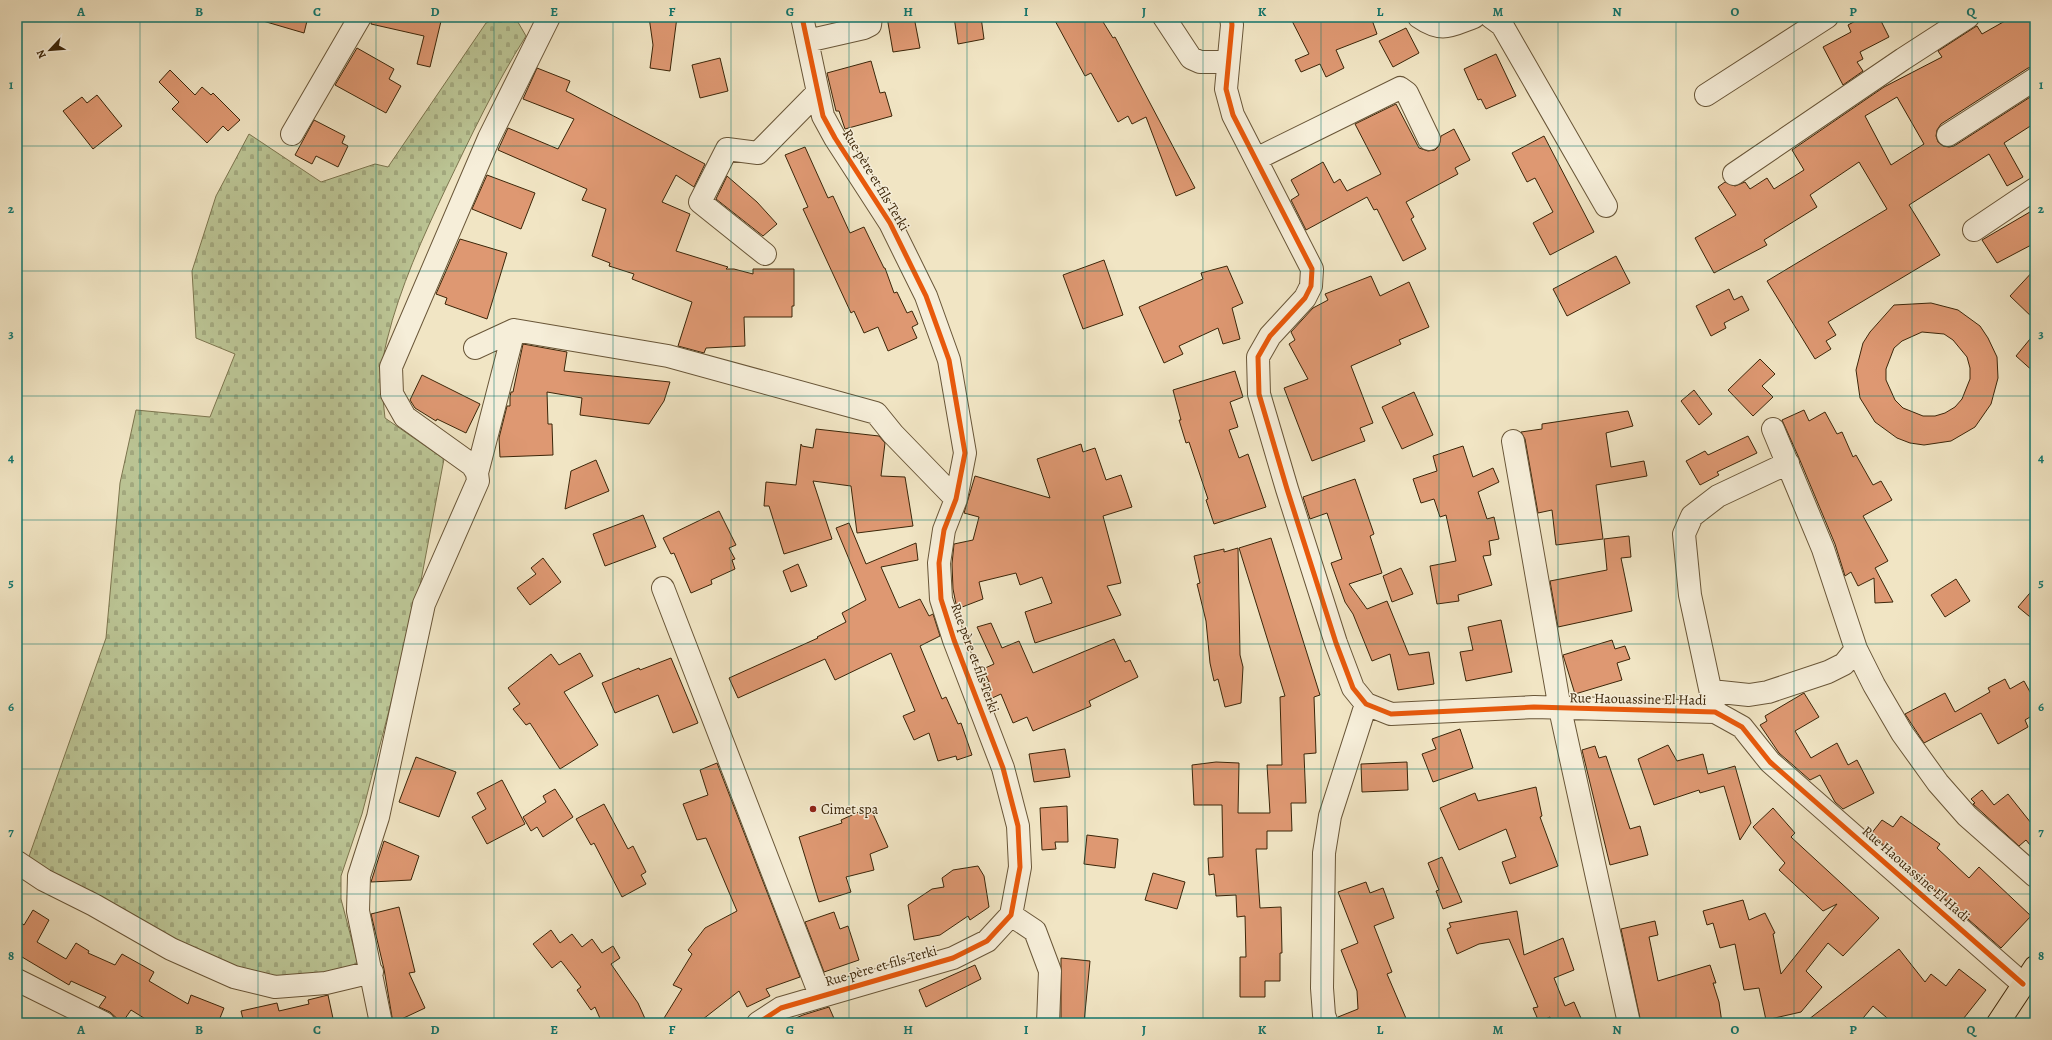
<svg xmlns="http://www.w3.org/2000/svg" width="2052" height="1040" font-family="Alegreya,serif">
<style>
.cemetery{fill:url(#cemetery-stones);stroke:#7c754e}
.building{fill:#de9872;stroke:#3c2609;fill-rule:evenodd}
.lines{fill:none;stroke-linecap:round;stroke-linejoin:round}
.minor-casing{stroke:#695638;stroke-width:24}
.major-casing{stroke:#3c2609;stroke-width:24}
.minor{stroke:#f6eed9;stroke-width:22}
.major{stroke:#f1e5c4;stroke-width:22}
.cycleway-casing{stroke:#f6eed9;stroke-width:8}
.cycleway{stroke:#e8590c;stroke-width:5}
.grid{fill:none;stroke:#0f766e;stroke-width:1;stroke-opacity:0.55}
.poi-dot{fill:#8f2418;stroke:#f6eed9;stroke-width:1.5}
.labels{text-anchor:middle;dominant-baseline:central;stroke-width:3;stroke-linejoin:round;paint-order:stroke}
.street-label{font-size:14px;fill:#3c2609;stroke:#f6eed9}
.poi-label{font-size:14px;fill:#3c2609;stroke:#f6eed9;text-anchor:start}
.neatline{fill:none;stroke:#0f766e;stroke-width:1.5}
.grid-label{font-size:13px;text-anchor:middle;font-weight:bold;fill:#0f766e}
</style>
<defs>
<pattern id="cemetery-stones" width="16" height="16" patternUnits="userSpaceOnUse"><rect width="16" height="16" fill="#bbc494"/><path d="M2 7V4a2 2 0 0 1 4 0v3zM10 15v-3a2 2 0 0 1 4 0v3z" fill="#a2a87e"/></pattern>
</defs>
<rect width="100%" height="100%" fill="#f1e5c4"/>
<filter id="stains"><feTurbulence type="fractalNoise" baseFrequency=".005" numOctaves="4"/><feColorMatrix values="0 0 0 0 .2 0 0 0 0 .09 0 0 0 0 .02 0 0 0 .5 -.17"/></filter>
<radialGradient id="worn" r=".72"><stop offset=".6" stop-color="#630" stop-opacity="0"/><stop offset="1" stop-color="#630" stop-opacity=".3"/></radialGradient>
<path class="cemetery" d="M501 17H515L526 36C495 85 471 136 446 188 423 237 400 287 387 340 380 365 382 392 385 418L444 459 416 607 362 814 341 876V899L359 968 300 984 247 975 26 865 106 638 120 483 136 410 210 417 235 354 196 338 192 271 216 196 249 134 321 182 375 164 388 167 486 23Z"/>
<path class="building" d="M263 17H308L304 33 263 21Z
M372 17H442L430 67 417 64 424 36 371 24Z
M649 17H677L670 71 650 68 653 45Z
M887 17H914L920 48 893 52Z
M954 17H981L984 39 958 44Z
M1053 17H1100L1113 38 1115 37 1195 188 1176 196 1146 117 1132 124 1128 116 1118 122 1091 73 1085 76Z
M1290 17H1371L1377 34 1336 50 1344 68 1326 77 1320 64 1301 72 1295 60 1309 54Z
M1863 17H1879L1889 37 1860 52 1863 59 1857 62 1863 71 1843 85 1823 47 1851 32 1848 25Z
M2012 17H2035V67L2028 68 1941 124 1937 130 1936 136 1938 142 1943 146 1949 147 1954 146 2035 94V123L2004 143 2023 177 2007 186 1989 154 1909 205 1940 255 1828 322 1836 335 1826 341 1831 349 1815 359 1767 281 1887 209 1859 162 1810 195 1817 207 1764 240 1767 245 1714 273 1695 238 1736 215 1718 187 1725 182 1735 186 1745 182 1750 189 1767 178 1774 189 1804 170 1792 150 1884 87 1942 57 1938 51 1975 27 1977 26 1982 34ZM1897 97 1924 144 1891 165 1865 116Z
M1406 28 1419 53 1393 67 1379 41Z
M357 48 394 69 389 79 401 86 386 113 335 85Z
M1496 54 1516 96 1486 109 1481 99 1478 100 1464 69Z
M720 58 728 91 700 98 692 65Z
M871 61 880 93 885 92 892 116 845 129 839 111H836L827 73Z
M537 68 570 81 566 91 705 164 694 187 676 175 662 202 690 214 676 251 728 267 726 269H734L753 274V269H794V306H792V317H744L745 346 706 348 704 353 678 346 692 302 632 279 634 274 609 266 610 263 592 256 606 209 582 200 587 189 498 150 508 128 558 149 574 119 523 99Z
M170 70 195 95 202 87 211 95 213 93 240 120 228 131 223 126 207 143 172 109 179 102 159 82Z
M97 95 122 126 93 149 63 111 82 97 87 103Z
M1396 104 1419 148 1428 151 1435 150 1439 146 1441 136 1454 129 1470 160 1455 168 1458 174 1406 202 1414 217 1411 219 1426 249 1403 261 1377 209 1374 210 1367 197 1306 230 1291 200 1299 195 1291 180 1323 162 1334 183 1340 179 1347 191 1381 174 1355 124Z
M314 120 345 136 342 143 348 146 338 167 316 156 312 164 295 155Z
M1544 136 1594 232 1550 255 1533 223 1553 212 1535 178 1527 182 1512 153Z
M805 147 828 198 833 196 850 233 864 227 884 268H885L894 293 897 292 907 313 912 311 918 324 912 327 917 338 888 351 878 327 864 333 854 311 851 313 803 209 808 207 785 155Z
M487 175 535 193 521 229 472 209Z
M727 176 757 202 777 224 763 236 716 199Z
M2035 209V243L1997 263 1982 240Z
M460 239 507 253 487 319 445 304 447 298 436 294Z
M1616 256 1630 283 1567 316 1553 289Z
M1104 260 1123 315 1083 329 1063 275Z
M1227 266 1243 303 1232 308 1240 339 1223 344 1218 328 1179 346 1183 354 1164 363 1139 307 1203 279 1201 273Z
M2035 269V320L2010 296Z
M1371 276 1380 296 1409 282 1429 327 1399 340 1401 344 1351 366 1373 423 1360 428 1365 441 1312 461 1284 388 1308 379 1289 344 1295 340 1291 332 1313 308 1328 300 1325 294Z
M1729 289 1734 300 1742 296 1749 310 1724 323 1726 328 1711 336 1696 306Z
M1931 303 1958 310 1980 326 1988 338 1997 357 1998 378 1991 404 1975 427 1951 441 1924 445 1910 443 1897 438 1875 422 1860 398 1856 370 1863 343 1870 332 1894 305ZM1922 332 1944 334 1953 340 1967 357 1970 368V379L1962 399 1955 407 1945 413 1935 416H1923L1903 408 1895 400 1886 380V369L1894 348 1902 341Z
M2035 333V373L2016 356Z
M523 344 567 352 564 371 670 382 664 401 649 424 580 415 582 398 547 392 548 424H552L553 455 500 457 499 438 507 406H510V397L511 392H513Z
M1760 359 1775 374 1762 386 1773 397 1753 416 1728 390Z
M1235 371 1243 397 1230 402 1238 427 1229 430 1239 458 1248 454 1266 507 1214 524 1206 500 1208 499 1189 442 1186 443 1179 420H1181L1173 390Z
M422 375 480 404 466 433 437 419 436 421 415 408 410 400Z
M1694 390 1712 414 1699 425 1681 401Z
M1414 392 1433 435 1402 449 1382 407Z
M1804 410 1809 421 1825 412 1837 434 1842 432 1853 457 1856 455 1873 485 1881 481 1892 500 1863 516 1888 561 1875 568 1893 602 1875 603 1874 578 1858 586 1851 572 1845 576 1835 544 1799 458 1782 420Z
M1628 411 1633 426 1606 433 1611 467 1644 461 1647 476 1596 485 1603 539 1556 545 1552 510 1538 513 1525 439 1521 432 1542 429V424Z
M816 429 879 436 885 443 881 476 905 477 913 526 857 533 851 486 813 481 832 539 784 554 769 506H764L766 482 796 485 801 444 802 446 813 448Z
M1748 436 1757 453 1717 472 1719 475 1700 485 1686 461 1705 451 1708 455Z
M1081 444 1083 452 1095 448 1106 480 1121 475 1132 507 1103 516 1121 583 1107 586 1121 615 1035 643 1025 612 1052 603 1042 577 1020 585 1016 573 979 582 983 599 957 609 953 589 952 564 954 544 973 540 979 517 964 513 975 476 1050 498 1037 459Z
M1463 446 1473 477 1493 468 1499 482 1478 492 1487 519 1494 517 1499 539 1489 541 1491 555 1483 556 1492 585 1458 595 1459 601 1437 604 1430 566 1456 561 1446 515 1440 517 1434 499 1421 503 1413 479 1437 471 1433 456Z
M596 460 609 491 565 509 571 471Z
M1355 479 1374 534 1370 536 1382 573 1349 584 1367 609 1387 601 1409 655 1429 652 1434 684 1398 690 1390 654 1372 661 1353 614 1345 602 1331 563 1342 559 1327 513 1310 519 1303 497Z
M719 511 736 545 729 548 735 559 732 560 735 569 711 580 712 584 691 593 674 553 671 554 663 538Z
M643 515 656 547 605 566 593 534Z
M849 523 866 564 916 543 918 560 881 567 899 608 920 599 929 616 933 614 940 636 920 646 942 699 946 697 958 724 961 723 972 755 957 760 956 756 938 761 929 733 914 740 903 716 915 711 891 653 835 680 825 659 738 698 729 678 818 638 817 637 846 622 842 613 866 600 836 528Z
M1629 536 1631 557 1621 558 1632 611 1558 627 1550 581 1607 570 1604 539Z
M1271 538 1320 695 1314 697 1316 753 1304 754 1306 803H1291L1292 831H1267V849H1256L1260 908 1281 907 1282 953H1280V981H1265V997H1240V957H1246L1245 916 1237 917 1236 895 1216 896 1214 874 1209 875 1208 858 1223 857 1222 805H1194L1192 765 1216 762 1239 763 1238 813H1270L1267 765H1282L1280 697 1285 696 1239 548Z
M1238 548 1240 655 1243 667 1241 703 1225 707 1218 679 1214 681 1210 663 1206 621 1197 584 1200 583 1194 556 1224 549V552Z
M543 558 561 582 530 605 517 588 536 574 531 568Z
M798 564 807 586 791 592 783 571Z
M1401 568 1413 594 1392 602 1383 576Z
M1956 579 1970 601 1945 617 1931 595Z
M2035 587V621L2018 607Z
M1501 620 1512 672 1466 681 1460 652 1473 650 1468 627Z
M991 623 1002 648 1019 641 1033 673 1114 639 1125 662 1130 660 1138 677 1089 701 1091 706 1033 731 1027 717 1013 723 1001 694 990 699 989 695 984 684 989 682 983 669 994 664 977 627Z
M1612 640 1615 649 1625 646 1630 659 1617 663 1622 680 1575 694 1563 655Z
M580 653 593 676 564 692 598 745 560 769 530 723 526 725 513 709 520 704 508 688 551 654 559 665Z
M671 658 698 723 673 733 658 695 615 713 602 683 639 668 640 670Z
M2005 679 2010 689 2024 681 2035 701V714L2025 720 2028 727 1998 744 1981 713 1924 743 1905 714 1945 693 1955 712 1990 692 1988 688Z
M1804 693 1819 717 1795 731 1811 758 1837 743 1848 765 1857 760 1874 793 1843 809 1835 802 1820 775 1810 780 1779 753 1760 725 1767 721 1765 716Z
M1460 729 1473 768 1433 782 1422 754 1436 749 1432 739Z
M1668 745 1677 761 1703 754 1708 774 1735 766 1751 823 1740 840 1724 786 1700 793 1699 790 1654 805 1638 759Z
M1595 746 1599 758 1606 756 1630 829 1640 826 1648 855 1610 865 1582 750Z
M1065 749 1070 777 1034 782 1029 754Z
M416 757 456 772 439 817 399 802Z
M1407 762 1408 790 1362 792 1361 764Z
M717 763 800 977 766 989 770 996 747 1007 739 991 698 1023H661L682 989 673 985 692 954 688 950 705 928 737 911 706 838 697 840 683 804 708 795 700 770Z
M502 780 525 824 487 844 472 817 486 809 477 793Z
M1536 787 1542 816 1540 817 1558 866 1510 884 1502 862 1516 857 1506 829 1459 850 1440 808 1475 793 1478 801Z
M555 789 573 817 543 837 537 827 531 831 523 817 546 802 543 796Z
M1982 790 1994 805 2008 794 2035 828V851L2026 840 2019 846 1973 804 1975 803 1971 799Z
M604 804 628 849 633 846 646 872 641 875 646 884 622 897 594 843 591 845 576 819Z
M1067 806 1068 842H1055L1056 849 1042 850 1040 808Z
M870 807 888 847 870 854 874 870 846 877 851 892 819 902 799 837 842 823 841 820Z
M1773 808 1795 833 1791 837 1879 918 1843 956 1828 943 1806 971 1822 987 1801 1012 1766 1020 1759 988 1744 990 1735 944 1720 948 1713 923 1707 925 1703 911 1743 900 1749 920 1765 913 1775 933 1773 934 1781 974 1837 904 1823 911 1779 870 1785 863 1753 827Z
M1901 816 1940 844 1937 848 1969 878 1979 867 2031 916 2001 948 1871 834 1882 820 1893 827Z
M1087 835 1118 839 1115 868 1084 864Z
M384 841 419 856 411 880 371 882Z
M1442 857 1462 902 1443 909 1436 891 1439 890 1428 863Z
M978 866 984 876 989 907 970 920 968 916 940 935 914 940 908 905 932 889 944 887 942 878 953 870Z
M1153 873 1185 882 1177 909 1145 900Z
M1366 882 1370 893 1383 888 1394 918 1374 926 1392 972 1387 974 1408 1023H1339L1338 1017 1358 1009 1357 991 1341 950 1358 943 1338 892Z
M399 907 415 972 409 973 425 1008 393 1023 384 969 371 914Z
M33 910 49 920 37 942 66 959 76 943 89 951 88 953 115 965 122 954 154 972 149 981 188 1004 191 995 224 1008 218 1023H152L131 1010 122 1023 110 1012 99 1007 106 997 71 981 69 985 17 954V920L24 925Z
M1517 911 1524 955 1563 938 1574 970 1554 978 1565 1006 1574 1002 1583 1023H1552L1550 1017 1539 1022 1533 1008 1538 1007 1509 939 1479 944 1457 954 1447 929 1451 927 1449 923Z
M834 912 840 929 848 926 859 960 824 972 805 922Z
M1655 921 1658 935 1649 937 1658 981 1710 965 1716 983H1713L1719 1002 1722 1023H1641L1621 929Z
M551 930 560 943 572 934 582 947 592 939 602 953 613 946 620 958 611 964 638 1003 647 1023H602L595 1007 591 1010 577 990 581 987 561 961 552 968 533 944Z
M1899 949 1925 982 1931 974 1946 986 1959 969 1986 990 1960 1023H1893L1873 1006 1859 1023H1804Z
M1061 958 1090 961 1084 1023 1061 1021Z
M975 965 981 979 926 1007 919 990Z
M328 995 334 1023H244L241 1011 277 1003 279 1011 309 1004 308 1000Z
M829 1007 836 1023H784L803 1015Z"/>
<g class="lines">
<defs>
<path id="minor" d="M1164 17 1191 58 1200 62H1228
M1231 17 1232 25 1226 89 1233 115 1312 269 1311 286 1305 298 1270 336 1258 357 1259 394 1287 489 1336 643 1353 688 1366 704 1391 714 1534 707 1715 712 1742 727 1770 762 2023 984
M1419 17C1442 33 1450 26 1474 17
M1491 17 1502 25 1606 206
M807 41 864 28 870 25 871 17
M1706 95 1827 17
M292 134 360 17
M1948 135 2035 79
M1256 159 1400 88 1407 93 1429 139
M1734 174 1903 59 1968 17
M1974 230 2035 189
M765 254 700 202 727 149 758 153 817 93
M514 330 668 356 876 413 893 434 956 499
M475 348 514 330 477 473
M1773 429 1823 549 1856 649 1874 685 1902 733 1938 783 1967 816 2035 876
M1513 441 1560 709 1629 1023
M663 588 820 995
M1711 691 1749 695 1768 692 1828 672 1844 664 1856 649
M1715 712 1690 595 1684 534 1692 516 1718 496 1788 463
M17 862 44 880 94 905 171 949 234 977 275 987 326 983 372 972
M1011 915 1035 931 1050 971 1048 1023
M17 980 104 1023
M381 1023 358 911 359 876 378 817 424 604 478 481 477 473 472 465 405 417 392 394 391 367 489 138 549 17
M758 1023 781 1008 953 958 987 941 1011 915 1020 867 1018 826 1003 768 954 640 941 599 939 563 944 530 956 499 965 453 949 360 926 296 890 223 835 138 823 116 802 17
M1327 1023 1324 1015 1322 988 1324 853 1330 816 1366 704"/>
<path id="major" d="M1998 1023 2035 967"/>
</defs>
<use href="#minor" class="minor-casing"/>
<use href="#major" class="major-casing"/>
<use href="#minor" class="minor"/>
<use href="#major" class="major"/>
<defs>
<path id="cycleway" d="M1231 17 1232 25 1226 89 1233 115 1312 269 1311 286 1305 298 1270 336 1258 357 1259 394 1287 489 1336 643 1353 688 1366 704 1391 714 1534 707 1715 712 1742 727 1770 762 2023 984
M758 1023 781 1008 953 958 987 941 1011 915 1020 867 1018 826 1003 768 954 640 941 599 939 563 944 530 956 499 965 453 949 360 926 296 890 223 835 138 823 116 802 17"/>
</defs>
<use href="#cycleway" class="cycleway-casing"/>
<use href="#cycleway" class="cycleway"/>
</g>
<path class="grid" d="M140 17V1023M258 17V1023M376 17V1023M494 17V1023M613 17V1023M731 17V1023M849 17V1023M967 17V1023M1085 17V1023M1203 17V1023M1321 17V1023M1439 17V1023M1558 17V1023M1676 17V1023M1794 17V1023M1912 17V1023M17 146H2035M17 271H2035M17 396H2035M17 520H2035M17 644H2035M17 769H2035M17 894H2035"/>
<circle class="poi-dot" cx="813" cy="809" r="4"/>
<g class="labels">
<g class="street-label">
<text transform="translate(876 180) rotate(59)">Rue père et fils Terki</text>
<text transform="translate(975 658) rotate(70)">Rue père et fils Terki</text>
<text transform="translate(1638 699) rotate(1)">Rue Haouassine El Hadi</text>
<text transform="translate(1916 874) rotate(41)">Rue Haouassine El Hadi</text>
<text transform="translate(881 966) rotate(-16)">Rue père et fils Terki</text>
</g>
<g class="poi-label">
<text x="821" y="809">Cimet spa</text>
</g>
</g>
<rect width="2052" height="1040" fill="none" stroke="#f1e5c4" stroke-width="44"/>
<g transform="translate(50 50) rotate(244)" stroke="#f6eed9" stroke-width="3" paint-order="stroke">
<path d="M0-3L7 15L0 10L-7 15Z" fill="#3c2609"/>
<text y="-6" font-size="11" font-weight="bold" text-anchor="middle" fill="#3c2609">N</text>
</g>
<rect x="22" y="22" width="2008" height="996" class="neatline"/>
<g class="grid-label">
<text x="81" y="16">A</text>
<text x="199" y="16">B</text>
<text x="317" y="16">C</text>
<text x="435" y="16">D</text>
<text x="554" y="16">E</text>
<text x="672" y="16">F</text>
<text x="790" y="16">G</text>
<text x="908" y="16">H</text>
<text x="1026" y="16">I</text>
<text x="1144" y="16">J</text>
<text x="1262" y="16">K</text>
<text x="1380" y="16">L</text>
<text x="1498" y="16">M</text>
<text x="1617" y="16">N</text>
<text x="1735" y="16">O</text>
<text x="1853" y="16">P</text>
<text x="1971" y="16">Q</text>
<text x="11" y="89">1</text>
<text x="2041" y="89">1</text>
<text x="11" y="213">2</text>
<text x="2041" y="213">2</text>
<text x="11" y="338">3</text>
<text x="2041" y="338">3</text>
<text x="11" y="462">4</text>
<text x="2041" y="462">4</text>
<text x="11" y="587">5</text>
<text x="2041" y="587">5</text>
<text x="11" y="711">6</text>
<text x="2041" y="711">6</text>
<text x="11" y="836">7</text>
<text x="2041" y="836">7</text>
<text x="11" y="960">8</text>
<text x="2041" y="960">8</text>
<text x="81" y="1034">A</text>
<text x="199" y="1034">B</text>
<text x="317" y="1034">C</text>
<text x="435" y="1034">D</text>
<text x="554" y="1034">E</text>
<text x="672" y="1034">F</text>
<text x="790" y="1034">G</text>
<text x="908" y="1034">H</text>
<text x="1026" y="1034">I</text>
<text x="1144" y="1034">J</text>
<text x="1262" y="1034">K</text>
<text x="1380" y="1034">L</text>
<text x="1498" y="1034">M</text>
<text x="1617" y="1034">N</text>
<text x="1735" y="1034">O</text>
<text x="1853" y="1034">P</text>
<text x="1971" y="1034">Q</text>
</g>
<rect width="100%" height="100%" filter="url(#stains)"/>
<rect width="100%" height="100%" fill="url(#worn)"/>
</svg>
